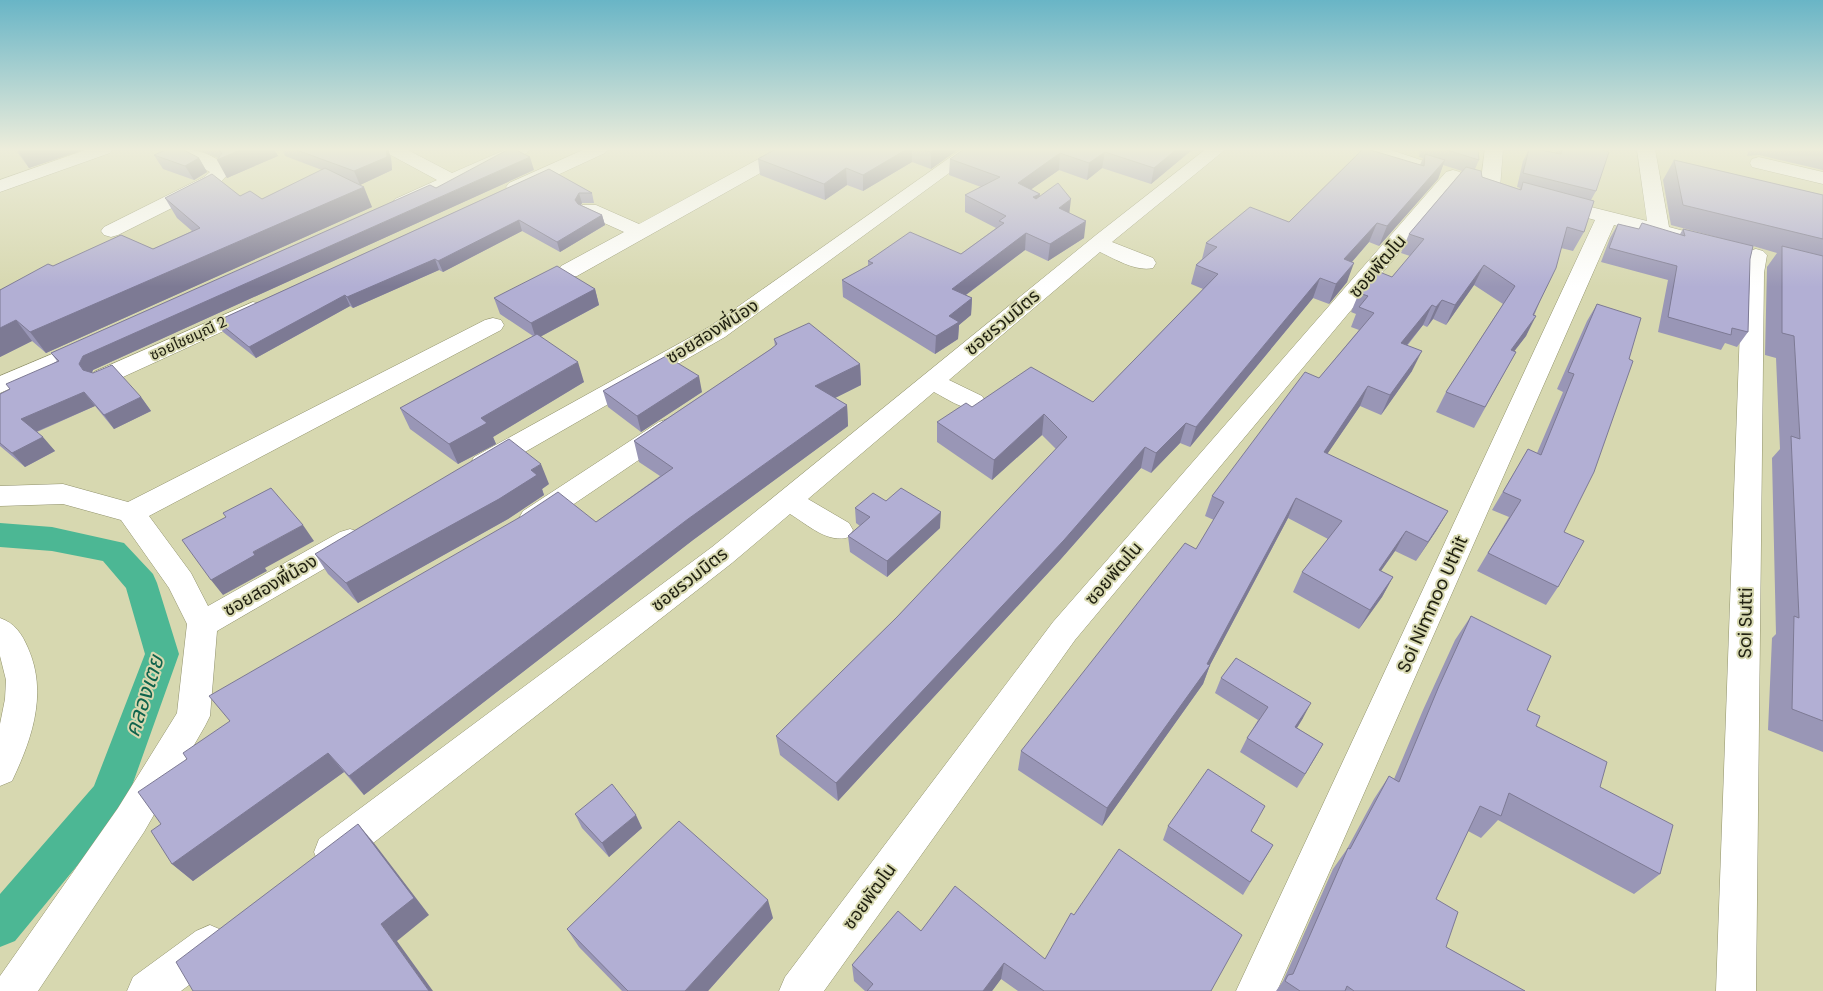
<svg xmlns="http://www.w3.org/2000/svg" width="1823" height="991" font-family="Poppins,'Noto Sans Thai',sans-serif">
<style>
.lines{fill:none;stroke-linecap:round;stroke-linejoin:round}
.canal{fill:#4cb794;fill-rule:evenodd}
.minor-casing{stroke:#91926c;stroke-width:1}
.minor{fill:#fff;fill-rule:evenodd}
.wall{fill:#9996b6}
.shaded-wall{fill:#7d7a94}
.building{fill:#b2afd4;stroke:#7d7a94}
.labels{text-anchor:middle;dominant-baseline:central;stroke-width:4;stroke-linejoin:round;paint-order:stroke}
.far-street-label{font-size:15px;fill:#212112;stroke:#d7d8b0}
.street-label{font-size:18px;fill:#212112;stroke:#d7d8b0}
.near-water-label{font-size:22px;font-style:italic;fill:#0e634c;stroke:#d7d8b0}
</style>
<rect width="100%" height="100%" fill="#d7d8b0"/>
<g class="lines">
<path class="canal" d="M0 523 52 527 124 543 153 574 157 583 179 654 128 797 123 810 15 941 0 947V894L94 786 145 654 126 588 103 561 52 551 0 547Z"/>
<defs>
<path id="minor" d="M88 149H113L110 153 0 192V180Z
M173 149C193 147 218 154 230 172L218 185 118 235 111 237 104 235 101 231 104 227 204 177 210 172 176 153Z
M384 149H406L452 173 507 149H530L527 153 402 209 395 207 392 203 395 199 437 180 387 153Z
M585 149H608L605 153 523 191H509L506 187 509 183Z
M777 149H799L796 153 577 276 569 277 561 276 558 271 561 266 624 232 582 213 579 209 582 205H596L639 224Z
M962 149H982L725 337 492 471 483 473 474 471 470 464 474 457 709 327Z
M1206 149H1226L1112 242 1153 258 1156 263 1153 268C1136 272 1115 259 1100 252L949 380 982 396 986 402 982 408C965 412 949 400 934 392L808 499 849 523 853 530 849 537C828 544 808 525 790 514L732 563 345 865 332 870 319 865 314 852 319 839 712 547 1096 235Z
M1362 149H1388L1424 161 1426 165 1424 169 1417 171 1365 153Z
M1485 149H1503L1500 188 1497 192H1483L1480 188Z
M1637 149H1655L1669 227 1684 231 1687 235 1684 239 1677 241 1614 225 1277 991H1236L1595 220 1584 217 1581 213 1584 209 1591 207 1647 221Z
M1759 157 1823 172V184L1752 167 1750 163 1752 159Z
M1453 170 1460 172 1463 176 1460 180 1075 640 824 991H779L785 977 1053 622 1446 172Z
M1756 249 1763 251 1767 255 1764 273 1756 991H1716L1742 273 1745 255 1749 251Z
M253 302 261 304 264 309 261 314 112 382 103 385 94 382 91 377 94 372Z
M493 318 501 320 504 325 501 330 149 516 191 573 208 606 340 532 350 529 360 532 364 540 360 548 217 631 210 716 205 726 144 832 38 991H0V976L118 808 177 713 187 624 169 588 121 520 63 504 0 506V486L63 484 128 502 485 320Z
M90 338 98 340 102 345 98 350 0 393V376Z
M668 419 677 422 681 428 677 434 543 525 533 528 523 525 519 518 523 511 659 422Z
M0 618C15 623 22 634 28 648 48 693 32 739 12 781L0 786V724L5 699 6 680 0 656Z
M210 925 224 931 230 945 224 959 181 991H127L133 977 196 931Z"/>
</defs>
<use href="#minor" class="minor-casing"/>
<use href="#minor" class="minor"/>
</g>
<path class="wall" d="M15 149H86L29 168Z
M195 149H274L278 156 227 178 218 158Z
M282 149H388L391 158 392 170 360 185 354 182 372 207 46 353 32 341 0 357V290L53 266 153 249 192 231 177 218 165 198 240 196 262 199 322 170 285 156Z
M776 149H959L931 169 912 162 863 191 847 185 825 200 760 175 758 159Z
M964 149H1193L1151 184 1102 168 1087 180 1059 170 1031 189 1040 194 1039 196 1069 213 1084 238 1048 261 1025 250 966 295 972 298 971 315 959 325 958 339 935 354 843 297 842 280 868 266V261L961 254 996 228 965 212V195L981 187 949 175 950 159Z
M1420 149H1478L1479 160 1475 169 1482 177 1519 189 1520 188 1517 187 1523 161 1529 149 1556 153V149H1604L1596 191 1591 200 1584 232 1573 251 1561 248 1526 336 1514 351 1516 352 1474 428 1436 412 1446 392 1503 304 1474 285 1446 325 1433 319 1427 327 1423 325 1407 346 1412 371 1381 415 1360 406 1327 454 1448 511 1436 531 1416 561 1395 551 1381 571 1393 577 1382 597 1359 629 1293 592 1302 572 1328 539 1288 518 1210 665 1203 684 1102 826 1018 770 1021 751 1196 549 1214 520 1205 516 1212 496 1319 378 1359 330 1351 327 1356 314 1351 312 1359 293 1392 277 1410 256 1401 253 1409 234 1462 171 1443 165 1438 179 1379 246 1369 242 1352 262 1347 282 1329 304 1313 298 1190 447 1180 443 1151 473 1141 468 1060 560 838 801 780 755 776 736 897 617 1056 449 1042 435 992 480 937 442V422L972 407 1093 402 1203 289 1191 284 1196 265 1202 259 1206 243 1289 222 1420 165 1423 158 1419 157Z
M1749 149H1823V170L1759 155 1747 156Z
M154 155 199 158 207 172 194 180 163 169Z
M1674 160 1823 195V752L1768 730 1772 638 1776 634 1772 458 1780 449 1776 358 1765 355 1767 267 1777 253 1753 246 1750 259 1748 332 1737 347 1725 343 1721 350 1658 332 1668 280 1601 262 1610 238 1618 224 1638 229 1680 234 1683 229 1739 243 1671 225 1663 180Z
M549 169 592 193 594 203H582L581 205 602 215 605 225 560 252 522 231 443 272 439 270 353 308 350 306 256 358 223 332 217 321Z
M534 170 93 370 92 373 141 397 151 411 114 429 95 406 37 432 55 451 25 467 0 446V394L10 389 57 361 51 353Z
M595 289 599 305 540 337 584 382 493 437 496 444 458 464 410 429 400 408 533 336 500 314 494 298Z
M1597 304 1564 532 1558 587 1546 605 1477 571 1509 517 1492 510 1528 449 1537 453 1563 392 1557 389 1587 321Z
M774 339 860 364 861 385 835 398 847 405 848 426 693 540 364 795 344 772 193 881 172 864 596 522 660 476 639 462 634 441 771 349 775 346Z
M603 391 702 392 641 432 608 407Z
M549 484 542 489 544 495 508 519 358 603 328 574 315 554Z
M886 501 940 528 887 577 850 552 848 536 860 526 856 523 855 508Z
M1471 616 1536 726 1600 787 1660 874 1634 894 1498 820 1481 838 1468 831 1436 899 1446 947 1525 991H1276L1283 981 1333 869 1347 849 1374 799 1389 776 1394 779 1423 710 1455 640Z
M1221 678 1303 718 1297 728 1323 744 1297 788 1240 752 1247 738 1258 720 1215 693Z
M575 814 642 828 609 857 582 828Z
M1258 820 1251 831 1273 845 1243 895 1163 840 1168 826Z
M773 918 708 991H622L579 947 567 929Z
M921 931 1045 959 1211 991H1018L1001 979 992 991H865L854 981 852 965Z"/>
<path class="shaded-wall" d="M17 149H86L29 168Z
M242 149H274L278 156 227 178 217 160Z
M386 149H388L391 158 392 170 360 185 354 171Z
M907 149H912V162L863 191V175Z
M937 149H959L931 169V152Z
M1177 149H1193L1151 184 1154 168Z
M1105 152 1102 168 1087 180 1089 163Z
M1060 153 1059 170 1016 200 1018 183Z
M530 157 534 170 93 370 89 378 79 364 83 356Z
M199 158 207 172 194 180 185 166Z
M1445 160 1438 179 1379 246 1387 226Z
M846 168 847 185 825 200 824 184Z
M364 187 372 207 46 353 30 332Z
M579 193 582 203 578 210 575 200Z
M1040 194 1038 210 1033 197Z
M1071 199 1069 216 1059 208Z
M602 215 605 225 560 252 557 242Z
M519 220 522 231 443 272 438 261Z
M1086 221 1084 238 1048 261 1050 244Z
M1377 223 1369 242 1337 279 1344 259Z
M1026 233 1025 250 951 306 952 289Z
M435 259 439 270 353 308 347 297Z
M1354 263 1347 282 1329 304 1336 284Z
M1484 265 1474 285 1446 325 1455 305Z
M1320 278 1313 298 1190 447 1196 427Z
M595 289 599 305 536 339 531 323Z
M345 295 350 306 256 358 249 347Z
M972 298 971 315 959 325 958 339 935 354 936 336 949 316Z
M1442 300 1433 319 1427 327 1436 307Z
M1432 305 1423 325 1392 363 1401 343Z
M1536 316 1526 336 1500 370 1511 350Z
M16 320 32 341 0 357V328Z
M1422 351 1412 371 1381 415 1390 395Z
M578 362 584 382 493 437 496 444 458 464 449 444 481 418Z
M860 364 861 385 817 407 815 386Z
M699 376 702 392 641 432 637 416Z
M1368 386 1360 406 1315 472 1324 452Z
M84 392 95 406 33 433 21 419Z
M141 397 151 411 114 429 104 415Z
M847 405 848 426 693 540 364 795 349 776 688 519Z
M1044 414 1042 435 992 480 994 460Z
M1186 423 1180 443 1151 473 1156 453Z
M43 437 55 451 25 467 12 453Z
M1145 447 1141 468 1060 560 838 801 836 783Z
M541 464 549 484 542 489 544 495 508 519 358 603 346 583Z
M1296 498 1288 518 1210 665 1203 684 1102 826 1107 808 1207 664Z
M1448 511 1436 531 1416 561 1428 542Z
M941 512 940 528 887 577V561Z
M303 525 314 541 265 568 267 571 223 595 211 580 253 552Z
M1406 531 1395 551 1368 589 1379 570Z
M1393 577 1382 597 1359 629 1370 610Z
M1311 703 1303 718 1288 742 1295 727Z
M1323 744 1315 758 1297 788 1305 774Z
M328 753 344 772 193 881 172 864Z
M636 815 642 828 609 857 602 843Z
M358 824 374 843 429 915 397 941 433 991H429L381 924Z
M768 900 773 918 708 991H685Z
M1004 963 1001 979 992 991H983Z"/>
<path class="building" d="M168 149H182L199 158 185 166 154 155Z
M218 149H242L217 160 222 153Z
M294 149H386L387 157 354 171Z
M509 149H514L530 157 83 356 79 364 83 370 93 373 112 365 141 397 104 415 84 392 21 419 43 437 12 453 0 443V394L10 389 6 384 59 361 51 353 430 185 436 188Z
M776 149H907L863 175 846 168 824 184 758 159Z
M921 149H937L931 152Z
M964 149H1177L1154 168 1105 152 1089 163 1060 153 1018 183 1040 194 1033 197 1036 199 1058 183 1071 199 1059 208 1086 221 1050 244 1026 233 952 289 972 298 949 316 959 322 936 336 842 280 873 263 868 261 910 232 961 254 1004 223 999 221 1006 216 965 195 1000 177 950 159Z
M1363 149H1367L1424 166 1425 154 1445 160 1387 226 1377 223 1344 259 1354 263 1336 284 1320 278 1196 427 1186 423 1156 453 1145 447 1064 540 836 783 776 736 897 617 1067 437 1044 414 994 460 937 422 966 403 972 407 1031 367 1093 402 1218 274 1196 265 1217 247 1206 243 1250 207 1289 222Z
M1444 149H1478L1479 160Z
M1529 149H1535L1561 154 1562 149H1604L1603 150 1609 152 1596 191 1523 173Z
M1674 160 1823 195V239L1683 205Z
M1466 167 1481 171 1482 177 1521 190 1523 182 1594 201 1584 232 1567 227 1556 268 1533 315 1536 316 1511 350 1516 352 1485 407 1446 392 1515 286 1484 265 1455 305 1442 300 1436 307 1432 305 1401 343 1422 351 1390 395 1368 386 1324 452 1448 511 1428 542 1406 531 1379 570 1393 577 1370 610 1302 572 1342 521 1296 498 1207 664 1210 665 1107 808 1021 751 1185 543 1196 549 1224 502 1212 496 1305 372 1319 378 1374 313 1359 307 1368 296 1359 293 1377 271 1392 277 1424 239 1409 234Z
M325 168 364 187 30 332 16 320 0 328V290L48 264 53 266 121 235 153 249 200 228 165 198 212 174 240 196 250 191 262 199Z
M549 169 592 193H579L575 200 578 204 602 215 557 242 519 220 438 261 435 259 347 297 345 295 249 347 217 321Z
M1642 223 1685 236 1683 229 1753 246 1750 259 1748 332 1732 328 1731 335 1668 317 1677 266 1609 248 1618 224 1639 229Z
M1782 246 1823 256V721L1792 709 1794 616 1799 618 1791 436 1800 439 1794 336 1782 333Z
M557 266 595 289 531 323 494 298Z
M1597 304 1641 318 1629 359 1633 361 1594 472 1564 532 1584 541 1558 587 1488 553 1521 500 1503 492 1528 449 1541 455 1574 374 1568 372Z
M809 323 860 364 815 386 847 405 688 519 349 776 328 753 172 864 151 831 161 824 138 792 187 759 183 753 230 721 209 696 522 516 558 492 596 522 673 468 634 441 771 349 777 344 774 339Z
M537 334 578 362 481 418 487 423 449 444 400 408Z
M666 356 699 376 637 416 603 391Z
M509 439 541 464 531 470 537 475 499 499 346 583 315 554Z
M271 488 303 525 253 552 255 555 211 580 182 540 226 517 223 513Z
M901 488 941 512 887 561 848 536 870 517 855 508 873 493 886 501Z
M1471 616 1551 656 1527 710 1540 716 1536 726 1607 762 1600 787 1673 825 1660 874 1509 793 1501 816 1480 806 1436 899 1458 912 1446 947 1525 991H1354L1347 986 1345 991H1300L1285 981 1288 975 1293 974 1348 848 1350 849 1389 776 1399 782 1439 686Z
M1236 658 1311 703 1295 727 1323 744 1305 774 1247 738 1268 707 1221 678Z
M1208 769 1265 806 1251 831 1273 845 1250 882 1168 826Z
M612 784 636 815 602 843 575 814Z
M679 821 768 900 685 991H628L567 929Z
M358 824 414 898 381 924 429 991H193L176 962Z
M1119 849 1242 935 1211 991H1044L1004 963 983 991H867L873 984 852 965 898 911 921 931 955 886 1045 959 1071 913 1074 915Z"/>
<linearGradient id="sky" x2="0" y2="1"><stop stop-color="#69b5c6"/><stop offset="0.52" stop-color="#ededdb"/><stop offset="1" stop-color="#ededdb" stop-opacity="0"/></linearGradient>
<rect width="1823" height="287" fill="url(#sky)"/>
<g class="labels">
<g class="far-street-label">
<text transform="translate(188 338) rotate(-25)">ซอยไชยมุณี 2</text>
</g>
<g class="street-label">
<text transform="translate(1377 266) rotate(-49)">ซอยพัฒโน</text>
<text transform="translate(1002 322) rotate(-40)">ซอยรวมมิตร</text>
<text transform="translate(712 331) rotate(-32)">ซอยสองพี่น้อง</text>
<text transform="translate(1113 573) rotate(-49)">ซอยพัฒโน</text>
<text transform="translate(689 579) rotate(-38)">ซอยรวมมิตร</text>
<text transform="translate(270 585) rotate(-30)">ซอยสองพี่น้อง</text>
<text transform="translate(1432 604) rotate(-66)">Soi Nimnoo Uthit</text>
<text transform="translate(1745 623) rotate(-89)">Soi Sutti</text>
<text transform="translate(869 896) rotate(-54)">ซอยพัฒโน</text>
</g>
<g class="near-water-label">
<text transform="translate(144 696) rotate(-72)">คลองเตย</text>
</g>
</g>
</svg>
